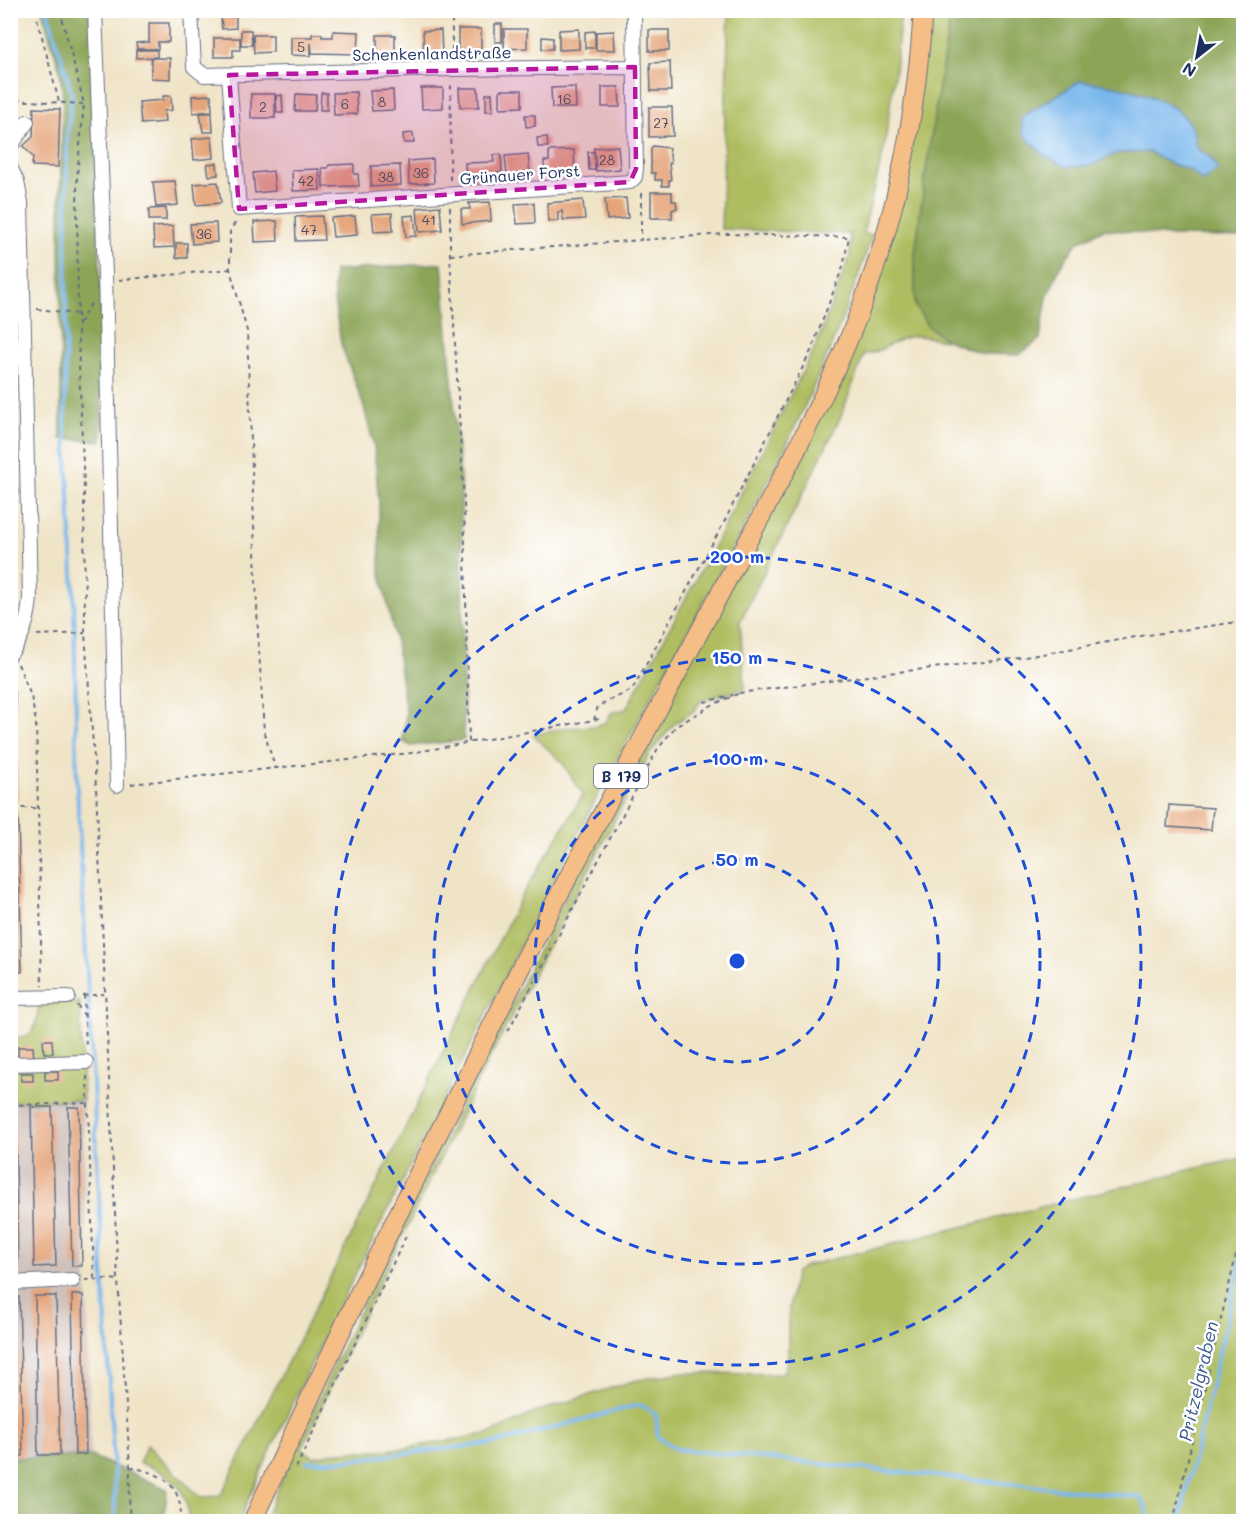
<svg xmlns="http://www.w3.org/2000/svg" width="1254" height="1532" font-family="Mali,sans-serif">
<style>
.industrial{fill:#cfc0ba}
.green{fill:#afbd60;stroke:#65765f;stroke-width:1.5}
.forest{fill:#8ba456;stroke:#536a5a;stroke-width:1.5;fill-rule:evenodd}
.water{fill:#79b7ec;stroke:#4a73a5;stroke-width:1.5}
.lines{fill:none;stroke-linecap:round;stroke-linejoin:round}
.stream{stroke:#79b7ec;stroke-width:4}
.building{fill:#e5a479}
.minor-casing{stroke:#666e83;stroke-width:16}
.major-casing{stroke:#666e83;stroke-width:20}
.path{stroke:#666e83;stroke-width:2;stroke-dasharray:4.5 4.5;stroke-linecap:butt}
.minor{stroke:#fff;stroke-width:14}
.major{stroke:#f5be86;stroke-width:18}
.marked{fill:#b5179e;fill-opacity:0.2;stroke:#b5179e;stroke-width:4.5;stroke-dasharray:12 8;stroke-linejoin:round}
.ring{fill:none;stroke:#1d4ed8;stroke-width:3;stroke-dasharray:10 8}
.labels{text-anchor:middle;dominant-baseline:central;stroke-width:5;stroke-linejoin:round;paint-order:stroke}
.number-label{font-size:14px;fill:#4e4c65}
.shield{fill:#fff;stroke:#5f6d8e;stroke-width:1.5}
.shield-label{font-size:15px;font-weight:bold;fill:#1b2f5e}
.street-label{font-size:16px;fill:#1b2f5e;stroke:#fff}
.water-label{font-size:18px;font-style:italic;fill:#375889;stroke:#fff}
.centre{fill:#1d4ed8;stroke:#fff;stroke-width:3}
.ring-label{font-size:18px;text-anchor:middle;font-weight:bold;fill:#1d4ed8;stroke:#fff;stroke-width:5;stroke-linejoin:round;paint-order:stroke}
</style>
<rect width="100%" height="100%" fill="#fff"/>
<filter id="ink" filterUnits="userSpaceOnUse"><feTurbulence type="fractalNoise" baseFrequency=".0167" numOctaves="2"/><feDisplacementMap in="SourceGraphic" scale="12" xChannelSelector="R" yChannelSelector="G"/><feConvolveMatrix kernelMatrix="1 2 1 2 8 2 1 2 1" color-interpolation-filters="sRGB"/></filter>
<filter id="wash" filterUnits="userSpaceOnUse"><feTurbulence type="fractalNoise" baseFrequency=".008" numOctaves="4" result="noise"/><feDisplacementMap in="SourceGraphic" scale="24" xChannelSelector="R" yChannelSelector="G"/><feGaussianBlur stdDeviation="1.35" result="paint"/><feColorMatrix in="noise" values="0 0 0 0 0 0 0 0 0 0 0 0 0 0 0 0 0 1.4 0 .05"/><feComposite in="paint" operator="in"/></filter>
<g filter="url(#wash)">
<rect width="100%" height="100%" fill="#f0e4c7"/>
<path class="industrial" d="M83 1100 91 1456 11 1458 10 1102Z"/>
<path class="green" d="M729 11H901L895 71 884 149 863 233 872 235C812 425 704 597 610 772 550 884 494 999 437 1113 368 1248 299 1383 239 1521H188C189 1488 170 1472 139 1463L147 1445 201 1498 221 1495 521 897 583 795 562 762 533 735 564 728 596 726 606 722 611 713 626 709 721 533 817 343 850 256V234L721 229Z
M927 11H951L926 170 915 254V305L927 325 946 340C936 339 923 335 913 336 895 338 881 354 864 354L841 416 740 622 745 689 701 700 695 710 675 723 650 753 489 1059 354 1335 302 1449 314 1457 340 1452 401 1449 491 1433 539 1411 633 1381 676 1373 782 1374C791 1359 787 1341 788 1323 789 1306 791 1289 796 1272L805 1266 1201 1167 1243 1158V1521L263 1522 348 1335 485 1056 867 307Z
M39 1002H80L83 1100 11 1102 10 1037C37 1041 37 1022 39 1002Z"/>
<path class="forest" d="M42 11H91L101 298 102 441 61 439 60 201 63 98 60 70Z
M951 11H1243V237L1169 236 1104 229 1078 242 1061 265 1047 298 1040 339 1019 355 983 354 946 340 927 325 915 305V254L926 170ZM1080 81C1112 87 1179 94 1192 129 1194 135 1195 142 1196 148L1210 157 1190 170 1171 164 1149 152 1117 153 1022 117Z
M442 263 461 487 464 740 411 746 402 741 406 714 396 643 380 570 379 505 374 446 363 404 341 344 334 300V271Z
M91 1456 167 1489 164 1521H11V1458Z"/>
<path class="water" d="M1080 81C1112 84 1179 96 1192 129 1195 135 1195 142 1196 148L1210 157 1218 170 1202 181 1190 170 1171 164 1149 152 1117 153 1092 165 1067 167 1045 156 1023 134 1022 117Z"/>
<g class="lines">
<path class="stream" d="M47 10 72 94 67 139 65 419 74 593 77 788 115 1491V1522
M307 1462 348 1460 496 1443 638 1405 647 1408 656 1415 658 1437 676 1449 1139 1497C1146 1504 1149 1512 1146 1522
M1179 1522 1244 1247"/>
</g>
<g id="blocks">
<path class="building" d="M209 10H232V17H236V28L222 29 221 16 210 17Z
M149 23H169V42H158V49H137L136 43 149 42Z
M495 24H502V42H495Z
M458 29H481V53H458Z
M504 29H527V48L504 49Z
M579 29V49L559 50V30Z
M241 30H251L252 45H241Z
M441 30 442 55H424L423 31Z
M649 30H669V51H649Z
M333 31 359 32 358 54 312 53 311 43V56L291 55V37H312V34H322V37H333Z
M595 31V48H585V32Z
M614 31 615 50H596V32Z
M253 35H273V52L254 53Z
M377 35H395V53H377Z
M542 37 553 38V49H542Z
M214 38H240V50H233V57H214Z
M136 50H157V57L136 58Z
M151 58H170V79L151 78Z
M670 62 671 91H651L650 63Z
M575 87 576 108H552L551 88Z
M602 87H619L620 107H602Z
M421 88H443V108L422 109Z
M459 88H478L479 107H460Z
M393 90 394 110 372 111 370 91Z
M500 90H522V107L500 108Z
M356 92 357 114 334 115 333 93Z
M321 93H327V110H320Z
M492 93 493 111H486V94Z
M251 94H275V118H251Z
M296 94 316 95 315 111H295Z
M211 95 212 111 193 113 192 96Z
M282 95 283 113H277L276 96Z
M163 96H171L172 110 164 111 165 122 141 124 139 102 163 100Z
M649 107H672L673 136 649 137Z
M34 108 60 109 58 167 32 166 33 157 23 146 33 137Z
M200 113H212L213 132H203Z
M525 115H535V126L526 127Z
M413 133 414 143H404L403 134Z
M212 137 214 158 194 160 192 139Z
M547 137 548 147H538L537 138Z
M618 146 620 169 596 171 594 148Z
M653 146 669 148 671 163H669L671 180H669V186H662V180H655V173H651V148Z
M574 150 575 172 550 173V171H544V161H549V151Z
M588 152H594L595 170H589Z
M501 154 502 172 486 175 487 180 466 181 465 163 494 162 493 155Z
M528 154 530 174 507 175 505 156Z
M433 159 434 183 409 184 408 161Z
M217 163 218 175 209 176 207 164Z
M354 164V174H358L359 186 323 187 322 168H328L329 165Z
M400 165 401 185 371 187V166Z
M319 169 320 190 293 191 292 170Z
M273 171 275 191 255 193 253 173Z
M175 181 178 205 156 207 153 182Z
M218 182 221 203 196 205 194 184Z
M651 192H672V201H676L677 208 672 210V218H651Z
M626 198 628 218 607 220 605 199Z
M583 200 585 219 563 220 562 211 558 212V221H548L547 203Z
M490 202 491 221 462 224 461 209H470L469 203Z
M534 203 535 223 517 224 515 204Z
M440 206 442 230 419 232 417 208Z
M166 208V220H149V209Z
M392 213 393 231 374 232 372 214Z
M414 215 416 236 406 237 404 216Z
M322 216 324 240 296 241 295 217Z
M355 216 357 235 333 237 331 218Z
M277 221 278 241 255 242 254 222Z
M216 223 217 242 192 244 190 224Z
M173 226 174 247 154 248 153 227Z
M176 243H187V258H176Z
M10 693H15L18 800H13V815H18L22 972H10Z
M1169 805 1213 808 1211 830 1167 827Z
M43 1040H52L53 1053H44Z
M18 1047H33L34 1060H18Z
M45 1071H58V1080H45Z
M21 1073H33V1081H21Z
M31 1107H52L56 1266 34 1267Z
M68 1107H79L82 1266H72Z
M10 1108H15L18 1267H10Z
M72 1295H83L86 1454 75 1455Z
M35 1296H56L60 1455H38Z
M10 1297H19L23 1456H10Z"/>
</g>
</g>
<g filter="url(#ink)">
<use href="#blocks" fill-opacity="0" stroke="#666e83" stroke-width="1.5"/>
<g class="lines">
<defs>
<path id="minor" d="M95 10 105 274 117 785
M191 10 194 67 204 75 452 69 635 67
M229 75 239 209 630 182 635 177 636 169 634 10
M10 147 27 122
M10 167 17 182 21 202 30 597C29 616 23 638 10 654
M10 998 68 997
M10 1064 86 1062
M10 1283 73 1280"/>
<path id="major" d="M252 1522 361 1289 530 949 795 453C821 400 848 347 867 291 900 201 917 106 923 10"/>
</defs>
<use href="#minor" class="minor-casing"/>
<use href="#major" class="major-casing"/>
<path class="path" d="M35 10 59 102
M60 10 84 104 77 175 78 340 84 490 85 633 96 787 118 1280 130 1467 129 1522
M452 10V57
M10 105 13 100 83 104
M450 180 451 81
M450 207V255L464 502 469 744
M235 223 230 231V269L247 331 258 634 264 732 275 767
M450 255 641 240V189
M119 280 230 269
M37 309 79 314
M79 323 92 302
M37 635 85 633
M18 664 31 696 36 722 42 986
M739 693 897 672 1020 658 1141 636 1244 621
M704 702 733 695
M594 720 598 706 632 690 722 526 811 351 843 266 849 237 726 234 641 240
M131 784 411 753 599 719
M13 808H38
M84 995 86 1049
M83 996 104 994
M77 1005 84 1015
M508 1031 657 750 675 727 712 705 740 693
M87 1076 94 1280
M10 1105 88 1103
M85 1280 109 1279 118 1280
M130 1467C164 1474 182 1484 181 1522
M296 1468 408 1232
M1173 1522 1244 1222"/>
<use href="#minor" class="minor"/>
<use href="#major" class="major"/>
</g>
</g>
<path class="marked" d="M635 67 636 169 630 182 239 209 229 75Z"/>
<g class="ring">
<circle cx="737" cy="961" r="101"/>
<circle cx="737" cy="961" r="202"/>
<circle cx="737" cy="961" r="303"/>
<circle cx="737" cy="961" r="404"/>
</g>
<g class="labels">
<g class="number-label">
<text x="301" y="46">5</text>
<text x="564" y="98">16</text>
<text x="382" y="101">8</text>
<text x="345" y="103">6</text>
<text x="263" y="106">2</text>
<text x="661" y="122">27</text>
<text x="607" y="159">28</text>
<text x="421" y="172">36</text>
<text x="386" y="176">38</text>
<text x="306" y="180">42</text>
<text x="429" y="219">41</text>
<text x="309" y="229">47</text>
<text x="204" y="233">36</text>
</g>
<rect class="shield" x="594" y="764" width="54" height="24" rx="4.5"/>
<g class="shield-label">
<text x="621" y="776">B 179</text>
</g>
<g class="street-label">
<text transform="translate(432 53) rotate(-1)">Schenkenlandstraße</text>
<text transform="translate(520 174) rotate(-4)">Grünauer Forst</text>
</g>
<g class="water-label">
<text transform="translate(1198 1381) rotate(-77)">Pritzelgraben</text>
</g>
</g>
<circle cx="737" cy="961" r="9" class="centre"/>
<g class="ring-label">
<text x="737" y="563">200 m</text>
<text x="737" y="664">150 m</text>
<text x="737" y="765">100 m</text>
<text x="737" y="866">50 m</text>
</g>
<rect width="1254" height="1532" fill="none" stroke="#fff" stroke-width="36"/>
<g transform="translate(1197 57) rotate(211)" stroke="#ffffff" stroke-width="4.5" paint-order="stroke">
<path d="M0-4.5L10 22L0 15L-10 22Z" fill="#1b2f5e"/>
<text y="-9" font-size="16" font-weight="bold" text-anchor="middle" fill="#1b2f5e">N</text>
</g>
</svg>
